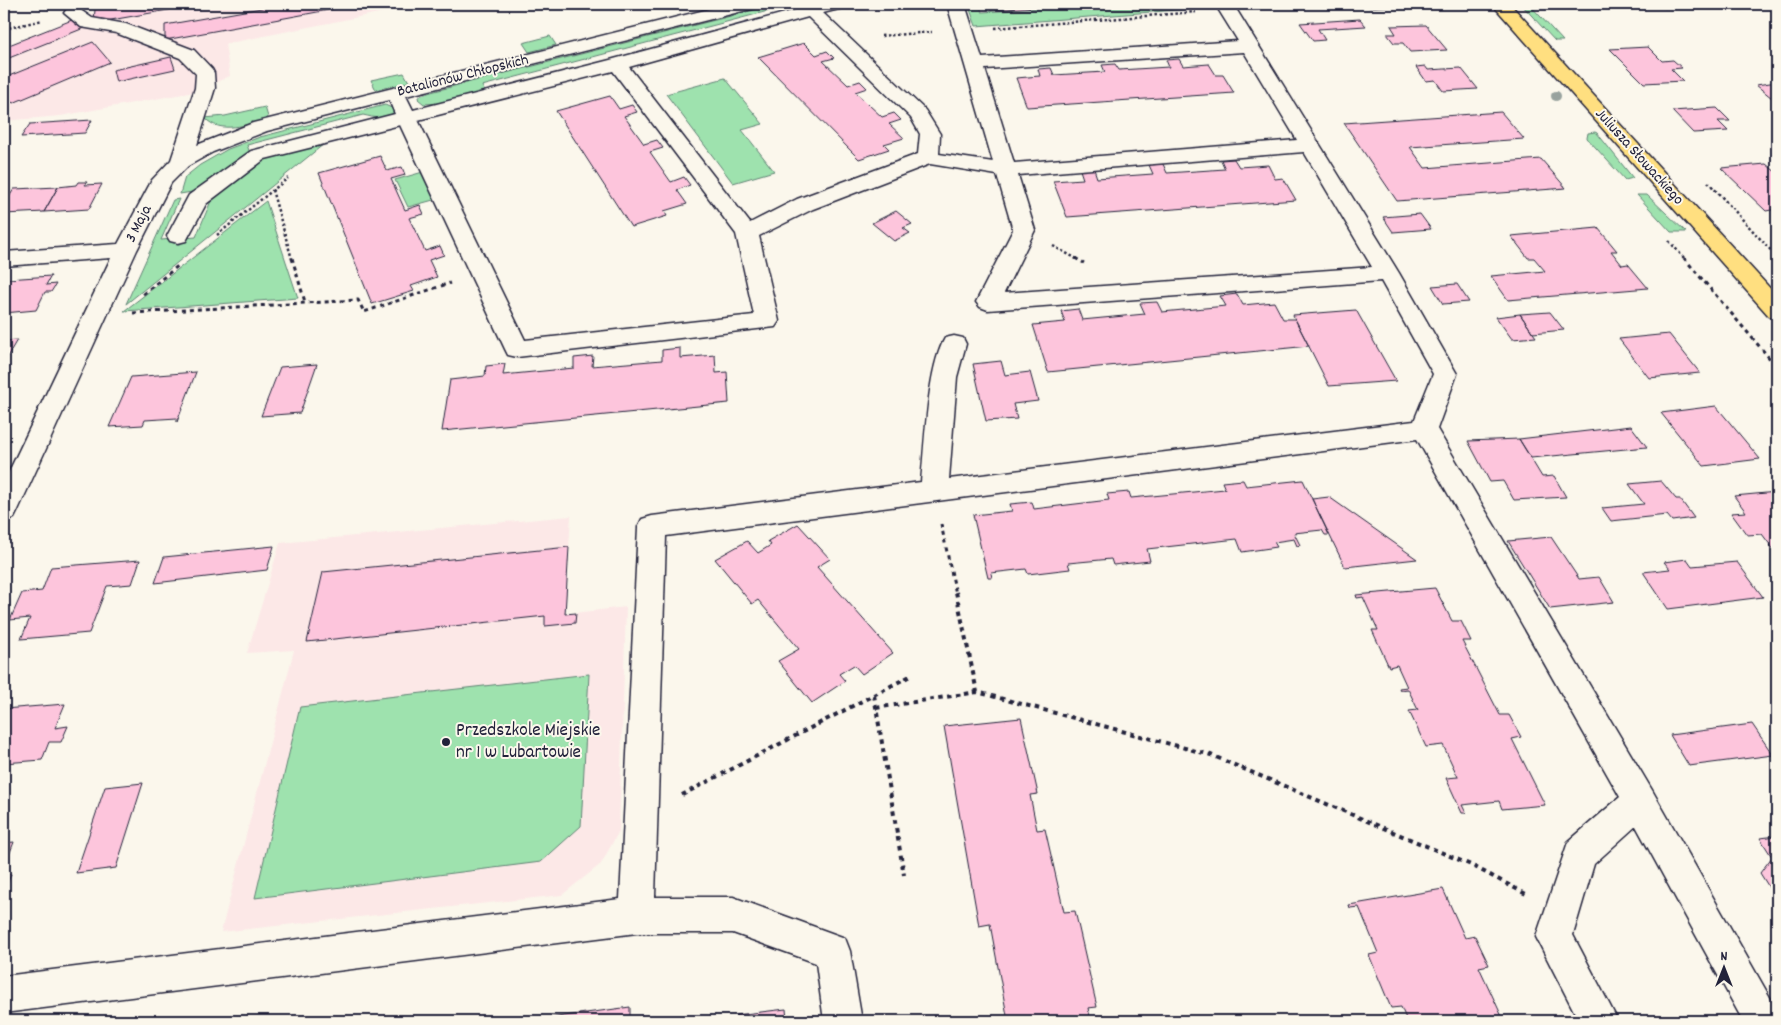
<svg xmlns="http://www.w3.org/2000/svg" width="1781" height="1025" font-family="Dekko,sans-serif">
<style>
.built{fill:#fce8e7}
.green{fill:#9ee2ae;stroke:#608274}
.building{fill:#fdc5dc;stroke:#22223b}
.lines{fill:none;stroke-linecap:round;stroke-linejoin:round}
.minor-casing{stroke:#22223b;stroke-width:3}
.major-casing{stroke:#22223b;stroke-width:3}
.path-far2{stroke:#22223b;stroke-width:2.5;stroke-dasharray:2.5 2.5;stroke-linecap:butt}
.path-far1{stroke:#22223b;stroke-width:3;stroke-dasharray:4 4;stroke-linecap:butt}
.path{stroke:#22223b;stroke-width:4;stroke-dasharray:4.5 4.5;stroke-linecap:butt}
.minor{fill:#fbf7ec;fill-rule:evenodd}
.major{fill:#ffdf80;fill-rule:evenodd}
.tree{fill:#98a29e}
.poi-dot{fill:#22223b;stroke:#fbf7ec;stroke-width:2}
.labels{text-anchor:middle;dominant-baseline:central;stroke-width:4;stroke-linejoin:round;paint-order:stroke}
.far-street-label{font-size:16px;fill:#22223b;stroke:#fbf7ec}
.poi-label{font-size:19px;fill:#22223b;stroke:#fbf7ec;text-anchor:start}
</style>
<rect width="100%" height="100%" fill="#fbf7ec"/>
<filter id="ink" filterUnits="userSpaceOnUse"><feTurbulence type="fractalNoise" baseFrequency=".02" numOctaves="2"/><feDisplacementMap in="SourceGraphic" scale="10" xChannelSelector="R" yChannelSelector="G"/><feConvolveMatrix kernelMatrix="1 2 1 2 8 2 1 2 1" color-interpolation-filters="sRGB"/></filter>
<g filter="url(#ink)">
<path class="built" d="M136 4H423L225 44 230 76 194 92 60 116 4 121V48L102 10Z
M571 516 565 614 626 607 619 831 601 864 562 895 221 932 294 650 247 653 280 543Z"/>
<path class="green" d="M778 4H795L482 86 485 92 441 103 424 104 418 99 421 95 431 92Z
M968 4H979L982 12 1114 4H1212L1214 7 976 26Z
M1521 4H1529L1563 41H1555Z
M550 36 556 45 529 52 523 43Z
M404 73 409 82 376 90 371 80Z
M725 78 763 124 742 130 774 171 733 183 666 94Z
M385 105 394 109 395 112C383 120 376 118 363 115L247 145 250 153 204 190 180 194 185 177 200 165 228 149 260 137Z
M265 107 268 117 267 120C247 124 220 135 205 118L225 116Z
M1595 132 1597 133 1633 178 1625 180 1587 138 1588 133Z
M324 144 126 304 173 200 179 199 161 240 196 237 213 196 262 160Z
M423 172 437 199 408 207 395 180Z
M1637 195H1647L1686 232H1671Z
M266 201 298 298 124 311Z
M589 674 581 826 541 862 255 898 300 707Z"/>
<path class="building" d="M123 4H202L94 23 95 9Z
M284 4H361L165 40V25Z
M988 4H1082L990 10Z
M1367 4H1410V5L1369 7Z
M1659 4H1693L1695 5 1664 8Z
M77 18 84 28 4 60V47Z
M1360 19 1366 26 1318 29 1325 40 1313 41 1300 23Z
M1426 25 1447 50 1410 52 1403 43H1394L1387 34H1396L1391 26Z
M93 42 110 62 13 103 4 96V78Z
M804 43 816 55 827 51 834 58 823 61 848 85 860 81 867 88 855 92 882 117 894 113 901 120 889 124 904 138 884 144 889 149 859 159 758 57Z
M1648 47 1662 61 1673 60 1682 68 1671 69 1683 81 1644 83 1610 49Z
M171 57 175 69 116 82 113 70Z
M1179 59 1183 66 1209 64 1216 75H1223L1234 93 1027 107 1016 78 1040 76 1038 69 1051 68 1054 75 1105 72 1102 65 1115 64 1119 70 1169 67 1166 60Z
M1425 66 1428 70 1461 68 1478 89 1443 91 1435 80 1426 81 1416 67Z
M1777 82V97L1772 98 1756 85Z
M610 96 619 109 632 105 637 112 624 116 644 144 657 140 663 148 650 152 671 182 684 177 690 185 677 190 687 204 664 211 667 216 631 227 556 111Z
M1717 108 1730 121H1718L1728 131 1693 133 1672 111Z
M1501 112 1524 139 1410 147 1425 168 1541 159 1566 188 1397 201 1344 123Z
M92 120 85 133 21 137 30 124Z
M380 156 387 171 402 167 405 175 391 179 405 210 420 205 424 214 409 218 425 251 440 246 444 255 429 260 437 277 411 286 414 291 372 304 319 173Z
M1234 159 1239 167 1268 165 1275 179 1283 178 1296 200 1067 217 1053 181 1083 179 1080 170 1094 169 1097 178 1153 174 1149 165 1163 164 1167 173 1225 169 1221 160Z
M1766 164 1777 173V209L1766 211 1721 168Z
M78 182H87L85 185 102 184 89 209 44 212 58 187 76 185Z
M58 187 44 212 4 214V205L14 189Z
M896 211 912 224 903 228 910 233 894 241 872 223Z
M1420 214 1431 229 1393 232 1383 217Z
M1598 228 1617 251H1611L1622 265 1628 264 1648 288 1508 300 1491 276 1545 271 1534 258H1528L1511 236Z
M51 276 46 285 56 284 51 292H45L36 310 4 313V285L7 279Z
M1457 284 1469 302 1443 304 1432 286Z
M1237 294 1243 305 1274 302 1283 319H1295L1309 346 1048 372 1033 325 1065 322 1061 311 1078 309 1082 320 1145 314 1140 303 1157 302 1162 312 1226 306 1220 296Z
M1356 310 1396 381 1329 386 1293 315Z
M1550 312 1564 330 1533 333 1520 314Z
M1520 314 1533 333 1536 337 1512 339 1496 317Z
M1669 334 1700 373 1649 378 1619 339Z
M17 340 4 362V341Z
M680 348V358L715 355 716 373 727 372 729 403 442 431 450 380 485 376 486 366 505 364 503 375 574 368V358L593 356 592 366 662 360V350Z
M1001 361 1005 375 1030 372 1038 401 1013 404 1017 419 986 421 973 364Z
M317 364 300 413 261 416 280 367Z
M196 372 177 422V418L145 420 143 425 109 427 131 377Z
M1716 406 1760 459 1704 466 1661 413Z
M1631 426 1647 447 1531 458 1519 439Z
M1519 439 1542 477 1554 476 1566 497 1514 500 1503 481 1490 482 1468 441Z
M1243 480 1246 486 1303 480 1329 535H1325L1322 530 1294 533 1300 545 1297 546 1294 539 1274 542 1277 547 1242 552 1237 539 1147 549 1150 561 1113 565 1111 559 1068 563 1070 569 1028 574 1026 569 991 573 992 578H988L973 515 1012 511 1010 504 1032 502 1034 509 1109 500 1107 494 1129 492 1131 498 1225 489 1222 482Z
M1661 481 1676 499H1680L1694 518 1672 521 1667 515 1611 521 1602 508 1644 504 1629 484Z
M1777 492V554L1762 534 1747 535 1731 513 1746 512 1734 496Z
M1329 497 1417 559 1345 567 1312 499Z
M798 524 830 559 817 567 893 653 862 674 854 665 839 674 845 681 812 703 778 661 799 649 758 600 752 604 715 559 747 541 758 553 771 545 768 541Z
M1551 537 1579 579 1599 577 1614 602 1550 609 1508 541Z
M274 546 267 570 155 583 164 557Z
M569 547 565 614 576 613 575 623 545 626V616L307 642 323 572Z
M1687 559 1692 566 1737 562 1763 597 1668 609 1643 572 1670 569 1664 562Z
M140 560 132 584 107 586 89 633 21 639 30 618 10 620 22 593 42 591 51 567Z
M1435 588 1452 621H1461L1471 641H1462L1500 715H1509L1521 737 1512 739 1545 805 1502 809 1499 801 1462 805 1466 813H1462L1446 778 1458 777 1443 745 1426 747 1409 711 1418 710 1408 689 1400 690 1399 688 1407 687 1397 665 1389 667 1372 630H1378L1363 597 1357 598 1356 595Z
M65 704 55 728 68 726 61 742H49L42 760 4 763V709Z
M1021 718 1038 794 1030 795 1037 830 1045 829 1064 912 1075 911 1097 1007 1088 1008 1091 1021H1008L990 924 979 926 944 726Z
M1752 724 1773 755 1689 766 1670 735Z
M143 783 116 868 76 873 105 787Z
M1777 836V900L1760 873 1772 857 1760 838Z
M14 842 4 868V843Z
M4 874H11L4 893Z
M1443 889 1465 938 1475 936 1489 965 1479 967 1504 1021H1407L1401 1007 1391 1008 1369 955 1378 953 1359 907 1350 908 1349 905Z
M630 1007V1021H535V1020Z
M786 1009 787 1021H737L736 1015Z"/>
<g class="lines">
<defs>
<path id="minor" d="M729 4H758L755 8 406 96 413 110 610 60 818 4H846L843 8 823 13 925 110 940 134 939 154 993 162 947 4H965L982 58 1238 41 1215 4H1233L1399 273 1457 374 1437 429 1652 790 1776 1008 1777 1021H1743L1636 826 1594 864 1573 935 1618 1021H1579L1536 937 1568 842 1620 797 1417 439 666 536 655 897H733L845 938 850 951 862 1021H824L816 963 733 933H637L4 1013V976L620 899 638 527 642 519 652 516 921 482C925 445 927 368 945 338L954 336 963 338 966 344 957 377 949 479 1414 421 1433 374 1381 281 988 310 980 307 976 302 1013 230 997 175 930 164 813 209 759 236 779 321 775 327 517 357 508 355 505 349 400 125 265 159 206 204 186 241 178 243 170 241 167 236 189 195 251 151 395 114 389 100 267 131 213 152 188 166 171 183 137 250 18 510 14 518 4 521V482L111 258 4 266V252L118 244 152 180 171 160 195 88 196 74 180 58 116 33 81 27 64 13 67 9 73 8 79 9 92 18 126 24 194 50 212 69 214 73 215 88 197 145 253 123ZM808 17 911 118 920 134 918 154 797 199 750 223 629 67ZM1244 52 1297 140 1014 163 985 69ZM613 71 736 234 754 315 525 340 418 120ZM1304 152 1372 267 1004 293 1035 230 1018 175Z"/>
<path id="major" d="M1492 4H1510L1777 296V318L1769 316Z"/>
</defs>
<use href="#minor" class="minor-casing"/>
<use href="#major" class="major-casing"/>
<path class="path-far2" d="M995 28 1196 12
M4 29 43 20
M881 36 932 32
M1708 182 1777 257
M272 190 292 259
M217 235 288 178
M1669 241 1685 259
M1053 246 1077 259"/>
<path class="path-far1" d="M292 258 305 302
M1075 258 1084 263
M1684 258 1777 367
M143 294 179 265
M133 313 358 300 364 312 450 283
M941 524 956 594
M4 550 8 542"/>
<path class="path" d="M956 592 977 692 1211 755 1471 865 1526 894
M874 695 904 875
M876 708 977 692
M682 795 910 676"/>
<use href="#minor" class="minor"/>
<use href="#major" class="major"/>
</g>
<circle class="tree" cx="1556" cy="96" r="5"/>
</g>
<circle class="poi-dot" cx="446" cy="742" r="5"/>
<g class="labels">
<g class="far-street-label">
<text transform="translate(463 76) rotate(-14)">Batalionów Chłopskich</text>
<text transform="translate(1639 157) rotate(48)">Juliusza Słowackiego</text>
<text transform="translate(139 224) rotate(-63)">3 Maja</text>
</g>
<g class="poi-label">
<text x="456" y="731">Przedszkole Miejskie<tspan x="456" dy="22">nr 1 w Lubartowie</tspan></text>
</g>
</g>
<rect width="1781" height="1025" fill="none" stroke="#fbf7ec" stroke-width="20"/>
<rect x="10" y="10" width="1761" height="1005" fill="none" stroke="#22223b" stroke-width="2" filter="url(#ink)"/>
<g transform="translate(1724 968)" stroke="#fbf7ec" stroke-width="4" paint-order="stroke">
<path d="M0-4L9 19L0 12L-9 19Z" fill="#22223b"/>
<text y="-8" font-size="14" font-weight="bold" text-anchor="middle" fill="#22223b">N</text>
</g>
</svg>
